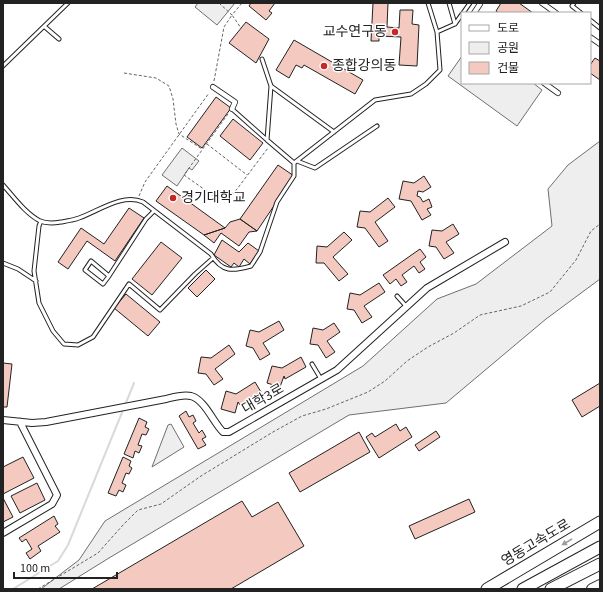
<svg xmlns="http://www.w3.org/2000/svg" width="603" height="592" font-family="'Source Sans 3','Noto Sans KR',sans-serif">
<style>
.green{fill:#eee;stroke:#6f6f6f}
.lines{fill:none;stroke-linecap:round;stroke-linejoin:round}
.stream{stroke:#d9d9d9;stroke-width:2}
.building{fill:#f3c9c0;stroke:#222}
.service-casing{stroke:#222;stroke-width:5}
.pedestrian-casing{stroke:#222;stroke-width:6}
.minor-casing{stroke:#222;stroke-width:8}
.trunk-casing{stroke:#222;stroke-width:12}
.motorway-casing{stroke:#222;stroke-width:13}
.path{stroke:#646464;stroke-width:1;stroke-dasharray:3 2;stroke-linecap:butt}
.service{stroke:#fff;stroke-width:3}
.pedestrian{stroke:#fff;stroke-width:4.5}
.minor{stroke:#fff;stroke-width:6}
.trunk{stroke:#fff;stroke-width:10}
.motorway{stroke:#fff;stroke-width:11}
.oneway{fill:#9c9c9c}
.poi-dot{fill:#c62828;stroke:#fff;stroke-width:1.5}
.labels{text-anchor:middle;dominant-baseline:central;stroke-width:3;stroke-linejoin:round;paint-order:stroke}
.poi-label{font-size:14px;fill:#222;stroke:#fff;text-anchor:start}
.street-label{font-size:14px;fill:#222;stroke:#fff}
</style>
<rect width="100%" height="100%" fill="#fff"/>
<path class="green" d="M198 3H235L217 25 195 7Z
M462 56V83H533L542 90 517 126 448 76Z
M600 141V279L546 319 446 403 349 415 109 558 59 589H41L79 560 105 521 363 366 437 299 476 284 552 226 548 189 568 165Z
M182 148 199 161 192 170 189 168 177 186 162 175Z
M171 424 184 447 152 467 168 425Z"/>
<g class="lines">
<path class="stream" d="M13 589 58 561 68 545 134 383"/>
</g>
<path class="building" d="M251 3H275L269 11 272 13 266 20 249 6Z
M373 3H388L387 27 399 28 400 10H413L412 24 419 25 417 66 399 65 401 37 379 36V41H371Z
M501 3H519L533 13H499L496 11Z
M246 22 269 39 256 63 229 43Z
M294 40 363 80 355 94 304 65 302 68 296 65 289 78 276 70Z
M595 58 600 61V80L590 73V65Z
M216 97 231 108 202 148 187 137Z
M233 119 263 143 250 160 220 136Z
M278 165 294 176 257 231 240 219Z
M424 176 431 187 423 192 418 191 417 196 420 197 423 202 429 199 432 207 427 209 431 215 422 220 411 201 399 199 403 181 414 183Z
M167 186 225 228 204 235 156 201Z
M388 198 395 207 375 222 388 241 379 247 365 228 357 227 360 211 370 212Z
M129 208 144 218 115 261 87 241 68 269 58 262 81 228 104 244Z
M240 219 257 231 249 232 239 246 221 233 214 243 204 235 225 228 230 222Z
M453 224 459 234 446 242 454 253 444 259 436 247 429 246 432 230 442 231Z
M344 232 352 240 333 257 348 274 339 281 324 263H316L317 246 327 247Z
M222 240 239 252 248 243 259 251 250 264 244 259 239 267 234 263 231 267 214 255Z
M161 242 182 258 152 295 132 279Z
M420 249 426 257 420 262 425 269 419 273 414 266 402 275 407 282 401 286 396 279 390 284 383 275Z
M206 270 215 279 197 297 188 288Z
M379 283 385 292 364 306 372 317 362 323 354 310 347 309 350 293 360 295Z
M126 294 160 322 148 336 114 308Z
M279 321 284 330 263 343 270 354 260 360 253 348 246 346 250 330 259 332Z
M334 323 340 332 327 341 335 352 326 358 318 345 310 344 313 328 323 330Z
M229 345 235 354 215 369 223 379 214 385 206 374 198 373 201 357 211 358Z
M301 357 306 367 285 379 284 376 280 387 267 383 272 366 282 368Z
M3 363 12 364 7 407H3Z
M255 382 261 392 240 405 238 402 235 413 221 409 226 391 236 394Z
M600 383V406L582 417 572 400Z
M186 411 189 417 193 415 196 421 193 423 199 433 202 430 206 437 202 439 206 445 198 449 179 416Z
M139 418 147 422 145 427 149 429 146 435 142 434 138 445 142 446 139 453 135 451 133 458 124 454Z
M396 424 400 431 406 427 412 437 379 458 366 437 372 433 375 437Z
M436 431 440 437 419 451 415 445Z
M359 432 370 452 300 492 289 473Z
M23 457 34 478 3 494V467Z
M123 457 131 461 129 466 132 468 129 474 126 473 122 483 126 485 123 492 119 490 116 496 108 493Z
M37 483 45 500 20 513 11 496Z
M3 498 13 517 3 522Z
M469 499 475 512 415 539 409 526Z
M242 501 252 517 278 502 304 546 231 589H92Z
M54 516 58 524 55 526 60 532 38 546 41 551 30 559 26 553 32 549 26 539 22 542 19 538Z"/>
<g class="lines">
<defs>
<path id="service" d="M449 3 455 24
M574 3 572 6 581 13
M463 13 470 3
M590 20 600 28
M45 27 59 39
M437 32 455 24 462 14
M262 59 271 86 267 140 294 163
M3 66 68 3
M271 86 334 132
M232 109 267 140
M297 161 315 168 377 126
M3 185C14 197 25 213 40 221 47 224 55 223 61 222 67 221 74 220 79 218 99 211 122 193 143 202L211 254C222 273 233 271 251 266L260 252 277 202 294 176V163L375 100 411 94 426 84 440 70 437 32 428 3
M41 221 39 226 34 271 39 303 53 331 64 344 78 345 93 337 129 284 160 310 195 274 213 258
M3 263 18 269 36 281
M109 276 91 261 85 270 103 284 109 276 146 219 154 211
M397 296 406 306
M312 364 321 379"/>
<path id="pedestrian" d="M542 3 556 13
M474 13 480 4
M590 37 600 44
M544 83 558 93
M213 87 235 102 232 109"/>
<path id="minor" d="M3 420 32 423 46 422 166 399C174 397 183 394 191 396 205 400 213 422 223 432H229L337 370 427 288 505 242
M3 533 52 504 57 495 20 422"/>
<path id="trunk" d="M592 589 600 585"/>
<path id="motorway" d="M487 589 600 522
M523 589 600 547
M551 589 600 564"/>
</defs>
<use href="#service" class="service-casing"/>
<use href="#pedestrian" class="pedestrian-casing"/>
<use href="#minor" class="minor-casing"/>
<use href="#trunk" class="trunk-casing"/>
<use href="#motorway" class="motorway-casing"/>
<path class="path" d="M219 3 232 15 242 3
M124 73 156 78 169 86 173 99 176 124 179 134 202 149
M214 81 224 27 232 15 241 28
M228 114 184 175 215 197 234 193 268 148
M207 144 247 175
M139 196 145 182 209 93
M38 589 98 553 123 525 138 510 161 504 201 476 273 432 302 416 326 409 368 392 385 381 407 361 428 347 454 333 480 315 521 306 550 292 576 260 591 231 600 224"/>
<use href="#service" class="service"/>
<use href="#pedestrian" class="pedestrian"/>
<use href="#minor" class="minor"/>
<use href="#trunk" class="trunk"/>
<use href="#motorway" class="motorway"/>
</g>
<defs><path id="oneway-solid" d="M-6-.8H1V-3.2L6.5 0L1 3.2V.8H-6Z"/></defs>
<use class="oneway" href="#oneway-solid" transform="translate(567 542) rotate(149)"/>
<g class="poi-dot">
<circle cx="395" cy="32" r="4"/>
<circle cx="324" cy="66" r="4"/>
<circle cx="173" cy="198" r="4"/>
</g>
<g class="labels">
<g class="poi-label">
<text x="387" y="32" text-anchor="end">교수연구동</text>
<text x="332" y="66">종합강의동</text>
<text x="181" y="198">경기대학교</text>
</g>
<g class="street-label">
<text transform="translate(263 399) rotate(-30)">대학3로</text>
<text transform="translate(536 543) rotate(-31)">영동고속도로</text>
</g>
</g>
<rect width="603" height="592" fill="none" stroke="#222222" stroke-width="8"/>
<rect x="461" y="12" width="130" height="72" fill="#ffffff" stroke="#a7a7a7"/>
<rect x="469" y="25" width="20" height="6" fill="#ffffff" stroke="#a7a7a7"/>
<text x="497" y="32" font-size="12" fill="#222222">도로</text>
<rect x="469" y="42" width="20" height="12" fill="#eeeeee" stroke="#a7a7a7"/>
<text x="497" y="52" font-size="12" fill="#222222">공원</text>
<rect x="469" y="62" width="20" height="12" fill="#f3c9c0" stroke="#a7a7a7"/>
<text x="497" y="72" font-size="12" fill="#222222">건물</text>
<path d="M14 572v6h103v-6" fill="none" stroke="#222222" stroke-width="2"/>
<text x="20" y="572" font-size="12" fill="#222222" stroke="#ffffff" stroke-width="3" paint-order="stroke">100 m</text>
</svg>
